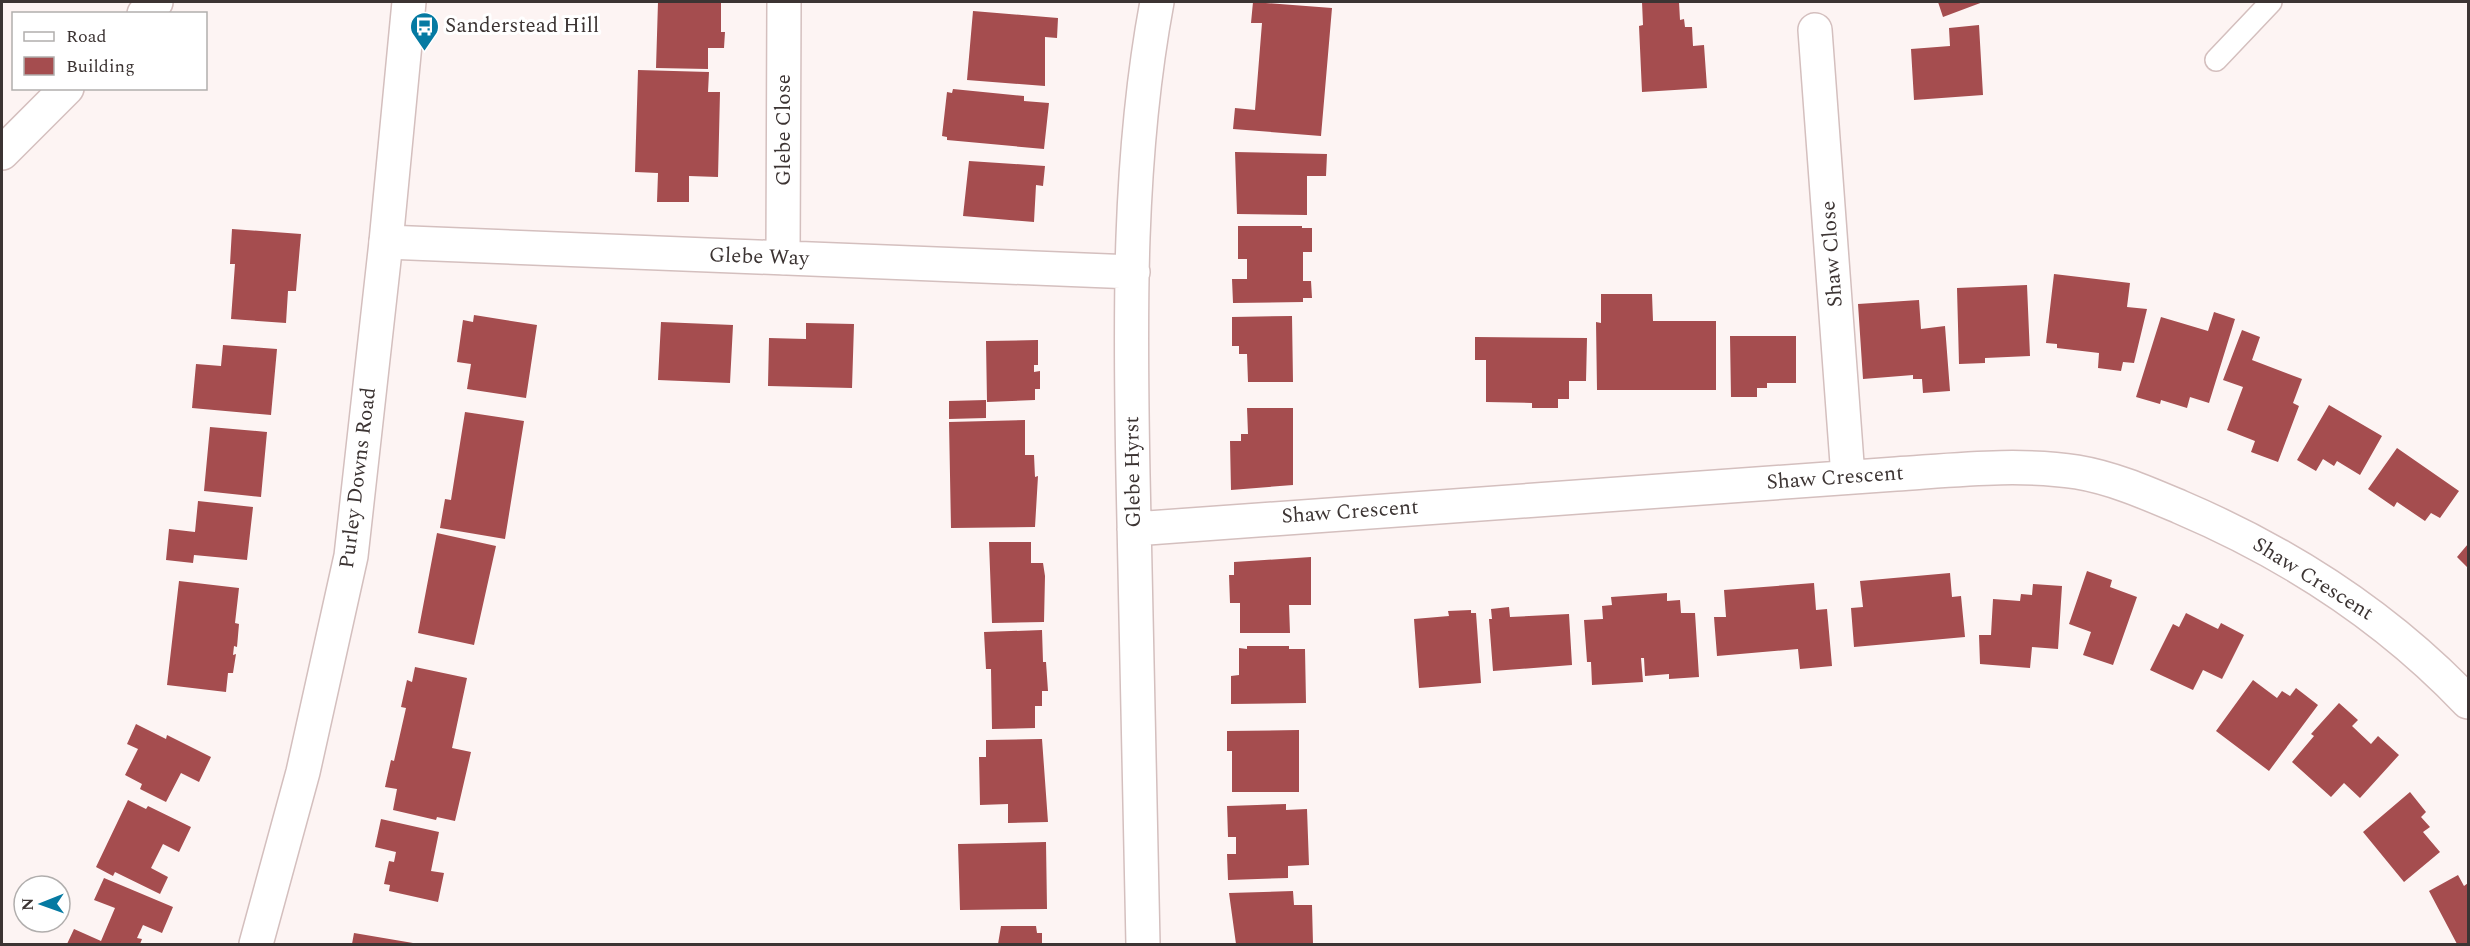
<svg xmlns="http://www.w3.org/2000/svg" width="2470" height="946" font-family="Spectral,serif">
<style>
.building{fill:#a54d4f}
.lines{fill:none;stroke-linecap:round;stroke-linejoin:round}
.service-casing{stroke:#d4bfbe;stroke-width:24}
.minor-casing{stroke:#d4bfbe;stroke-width:36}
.tertiary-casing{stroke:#d4bfbe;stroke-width:36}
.secondary-casing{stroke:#d4bfbe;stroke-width:36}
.service{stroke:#fff;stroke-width:21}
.minor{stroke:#fff;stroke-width:33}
.tertiary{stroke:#fff;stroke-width:33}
.secondary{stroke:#fff;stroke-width:33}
.labels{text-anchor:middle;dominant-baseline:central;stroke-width:6;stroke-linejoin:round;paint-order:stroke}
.poi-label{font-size:21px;fill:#3c3433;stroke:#fff;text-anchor:start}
.street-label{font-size:21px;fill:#3c3433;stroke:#fff}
</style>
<rect width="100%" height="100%" fill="#fdf4f3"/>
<path class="building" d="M658 2H721V32H725L724 48H708V69L656 68Z
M1253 2 1332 8 1321 136 1233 129 1235 108 1255 110 1262 23H1251Z
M1642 2H1679L1680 20 1684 19 1685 27H1692L1693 46 1704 45 1707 88 1642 92 1639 26 1643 25Z
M1938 2H1983L1943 17Z
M973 11 1058 18 1057 38 1045 37V86L967 80Z
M1979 25 1983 95 1914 100 1911 49 1950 46 1949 28Z
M638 70 709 72 708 92H720L718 177 689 176V202H657L658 173 635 172Z
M953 89 1024 96V101L1049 103 1044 149 947 140V137L942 136 947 92 952 93Z
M1235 152 1327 154 1326 176H1307V215L1237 214Z
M969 161 1045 166 1043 186 1036 185 1034 222 963 216Z
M1238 226H1302V228H1312V252H1303V281H1311L1312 298H1303V302L1233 303 1232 279H1247V259H1238Z
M232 229 301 234 296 291H288L286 323 231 319 235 264H230Z
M2054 274 2130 283 2127 307 2147 309 2134 363 2123 362 2121 371 2098 368 2099 353 2057 348V344L2046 343Z
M2027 285 2030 356 1985 358V363L1959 364 1957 288Z
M1601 294H1652L1653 321H1716V390H1597L1596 322 1601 323Z
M1919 300 1921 329 1945 326 1950 391 1923 393 1922 379H1913V375L1863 379 1858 304Z
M2214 312 2235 319 2209 403 2190 397 2187 408 2161 400 2160 404 2136 397 2161 317 2208 331Z
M474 315 537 325 526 398 467 389 471 364 457 362 463 320 473 322Z
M1292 316 1293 382H1248L1247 354H1239V346H1232V317Z
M661 322 733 325 730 383 658 380Z
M806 323 854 324 852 388 768 386 769 338 806 339Z
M2242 330 2260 337 2252 360 2302 379 2293 403 2299 406 2278 462 2251 452 2255 441 2227 430 2243 387 2223 380Z
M1730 336H1796V383H1767V388H1757V397H1731Z
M1475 337 1587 338 1586 381H1569V399H1558V408H1532V403L1486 402V360H1475Z
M1038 340V365H1034V372L1040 371V389H1035V400L987 402 986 341Z
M223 345 277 349 271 415 192 408 196 364 221 366Z
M986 400V418L949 419V401Z
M2329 405 2382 436 2360 475 2337 461 2334 466 2323 459 2316 471 2297 460Z
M1247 408H1293V485L1231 490 1230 441H1241V434H1248Z
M465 412 524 421 505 539 440 528 445 499 451 500Z
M1025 420V455H1034L1035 477 1038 476 1035 527 951 528 949 422Z
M210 427 267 432 261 497 204 491Z
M2397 448 2459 491 2440 518 2431 513 2425 521 2397 502 2394 507 2368 489Z
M198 501 253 507 247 560 194 555 193 563 166 560 169 529 195 532Z
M437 533 496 546 474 645 418 633Z
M989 542H1031V563H1043L1045 576 1044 622 992 623Z
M2468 544V568L2457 557Z
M1311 557V605H1289L1290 633H1240V603H1230L1229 575H1234V562Z
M2087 571 2112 580 2110 587 2137 597 2113 665 2083 655 2091 632 2069 624Z
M1950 573 1952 597 1961 596 1965 637 1854 647 1851 608 1863 607 1860 581Z
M179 581 239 588 235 623 239 624 237 647 234 646 233 655 236 654 233 673H228L226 692 167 685Z
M1814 583 1816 610 1827 609 1832 666 1800 669 1798 649 1717 656 1714 617H1726L1724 590Z
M2033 584 2062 586 2058 649 2032 647 2030 668 1980 664 1979 635H1991L1993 599 2020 601 2021 594 2032 595Z
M1667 593V601L1680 600 1681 613H1695L1699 677 1669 679V674L1645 676 1644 658H1641L1643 682 1592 685 1591 662H1587L1584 620 1603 619 1602 606 1612 605 1611 597Z
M1509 607 1510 617 1569 614 1572 665 1493 671 1489 619H1492L1491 609Z
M1471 610V613H1476L1481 683 1419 688 1414 619 1449 616 1448 611Z
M2186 613 2218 629 2221 623 2244 635 2222 679 2203 670 2193 690 2150 670 2173 624 2179 627Z
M1042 630 1043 662H1046L1048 691H1042V706H1035V728L992 729 991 669H986L984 632Z
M1247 646H1289V649H1305L1306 703 1231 704V676L1239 675V648L1247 649Z
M415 667 467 678 452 748 471 752 455 821 437 817 436 820 393 810 397 789 385 787 391 760 394 761 406 708 401 707 407 680 412 682Z
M2253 680 2277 698 2282 691 2290 696 2296 688 2318 705 2269 771 2216 731Z
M2339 703 2358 720 2352 726 2371 744 2378 736 2399 755 2360 798 2344 783 2331 797 2292 762 2314 736 2311 734Z
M136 724 166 739 167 735 211 757 199 782 181 773 166 802 140 789 142 784 125 775 138 749 127 744Z
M1299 730V792H1232V751H1227V731Z
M1042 739 1048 822 1008 823V804L980 805 979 757H986V740Z
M2410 792 2426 812 2421 817 2430 827 2423 832 2440 852 2404 882 2363 832Z
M128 800 146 809 148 806 191 827 179 852 163 844 151 868 168 877 160 894 115 872 113 876 96 867Z
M1286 804V810L1307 809 1309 865 1288 866V878L1228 880 1227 854H1236V837H1228L1227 806Z
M381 819 439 832 431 871 444 873 438 902 389 891 390 885 384 884 389 861 394 862 396 852 375 847Z
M1046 842 1047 909 960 910 958 844Z
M2458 875 2464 886 2468 883V944H2457L2429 891Z
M104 878 173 907 162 933 143 925 137 938 142 939 140 944H67L74 929 101 941 115 908 94 900Z
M1293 891 1294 905H1312L1313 944H1236L1229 893Z
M1001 926H1036L1037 933H1042V944H998Z
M354 933 413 943V944H352Z"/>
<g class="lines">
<defs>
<path id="service" d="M2216 60 2271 2"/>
<path id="minor" d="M1815 30 1848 477
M386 242 1133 272
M783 258 784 2
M1134 529 1896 474C1956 470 2018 463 2077 472 2113 478 2147 493 2180 507 2288 553 2387 617 2468 702
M1143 944C1140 788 1136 631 1133 475 1130 317 1128 157 1157 2"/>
<path id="tertiary" d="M256 944 303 772 351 556 386 242 409 2"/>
<path id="secondary" d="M144 14 156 2
M2 153 67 88"/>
</defs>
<use href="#service" class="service-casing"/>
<use href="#minor" class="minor-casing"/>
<use href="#tertiary" class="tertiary-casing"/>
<use href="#secondary" class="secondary-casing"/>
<use href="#service" class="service"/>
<use href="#minor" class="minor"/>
<use href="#tertiary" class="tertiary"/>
<use href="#secondary" class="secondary"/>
</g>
<defs>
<symbol id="bus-pin" viewBox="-11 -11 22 30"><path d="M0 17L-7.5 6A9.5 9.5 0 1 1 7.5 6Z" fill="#057aa2" stroke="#fff"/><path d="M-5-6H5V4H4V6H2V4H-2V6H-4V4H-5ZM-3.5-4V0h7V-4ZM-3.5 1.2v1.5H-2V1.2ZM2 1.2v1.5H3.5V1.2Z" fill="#fff"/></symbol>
</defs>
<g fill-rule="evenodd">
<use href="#bus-pin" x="408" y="10" width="33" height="45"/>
</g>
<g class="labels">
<g class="poi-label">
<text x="445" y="26">Sanderstead Hill</text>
</g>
<g class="street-label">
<text transform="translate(784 130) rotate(-90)">Glebe Close</text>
<text transform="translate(1832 254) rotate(-94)">Shaw Close</text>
<text transform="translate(759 257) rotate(2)">Glebe Way</text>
<text transform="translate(1133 472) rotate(-91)">Glebe Hyrst</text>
<text transform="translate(358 478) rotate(-83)">Purley Downs Road</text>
<text transform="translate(1835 478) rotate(-4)">Shaw Crescent</text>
<text transform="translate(1350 512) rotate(-4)">Shaw Crescent</text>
<text transform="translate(2313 579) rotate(32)">Shaw Crescent</text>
</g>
</g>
<rect width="2470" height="946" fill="none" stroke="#3c3433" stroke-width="6"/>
<rect x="12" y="12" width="195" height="78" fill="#ffffff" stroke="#b1aead" stroke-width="1.5"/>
<rect x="24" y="32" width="30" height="9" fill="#ffffff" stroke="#b1aead" stroke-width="1.5"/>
<text x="66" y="42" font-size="18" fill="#3c3433">Road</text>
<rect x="24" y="57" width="30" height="18" fill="#a54d4f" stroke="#b1aead" stroke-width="1.5"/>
<text x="66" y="72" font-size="18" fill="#3c3433">Building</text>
<g transform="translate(42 904) rotate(269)"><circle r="28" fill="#ffffff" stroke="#b1aead" stroke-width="1.5"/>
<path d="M0-4.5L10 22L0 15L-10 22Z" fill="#057aa2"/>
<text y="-9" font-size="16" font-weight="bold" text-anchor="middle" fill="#3c3433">N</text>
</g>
</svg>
